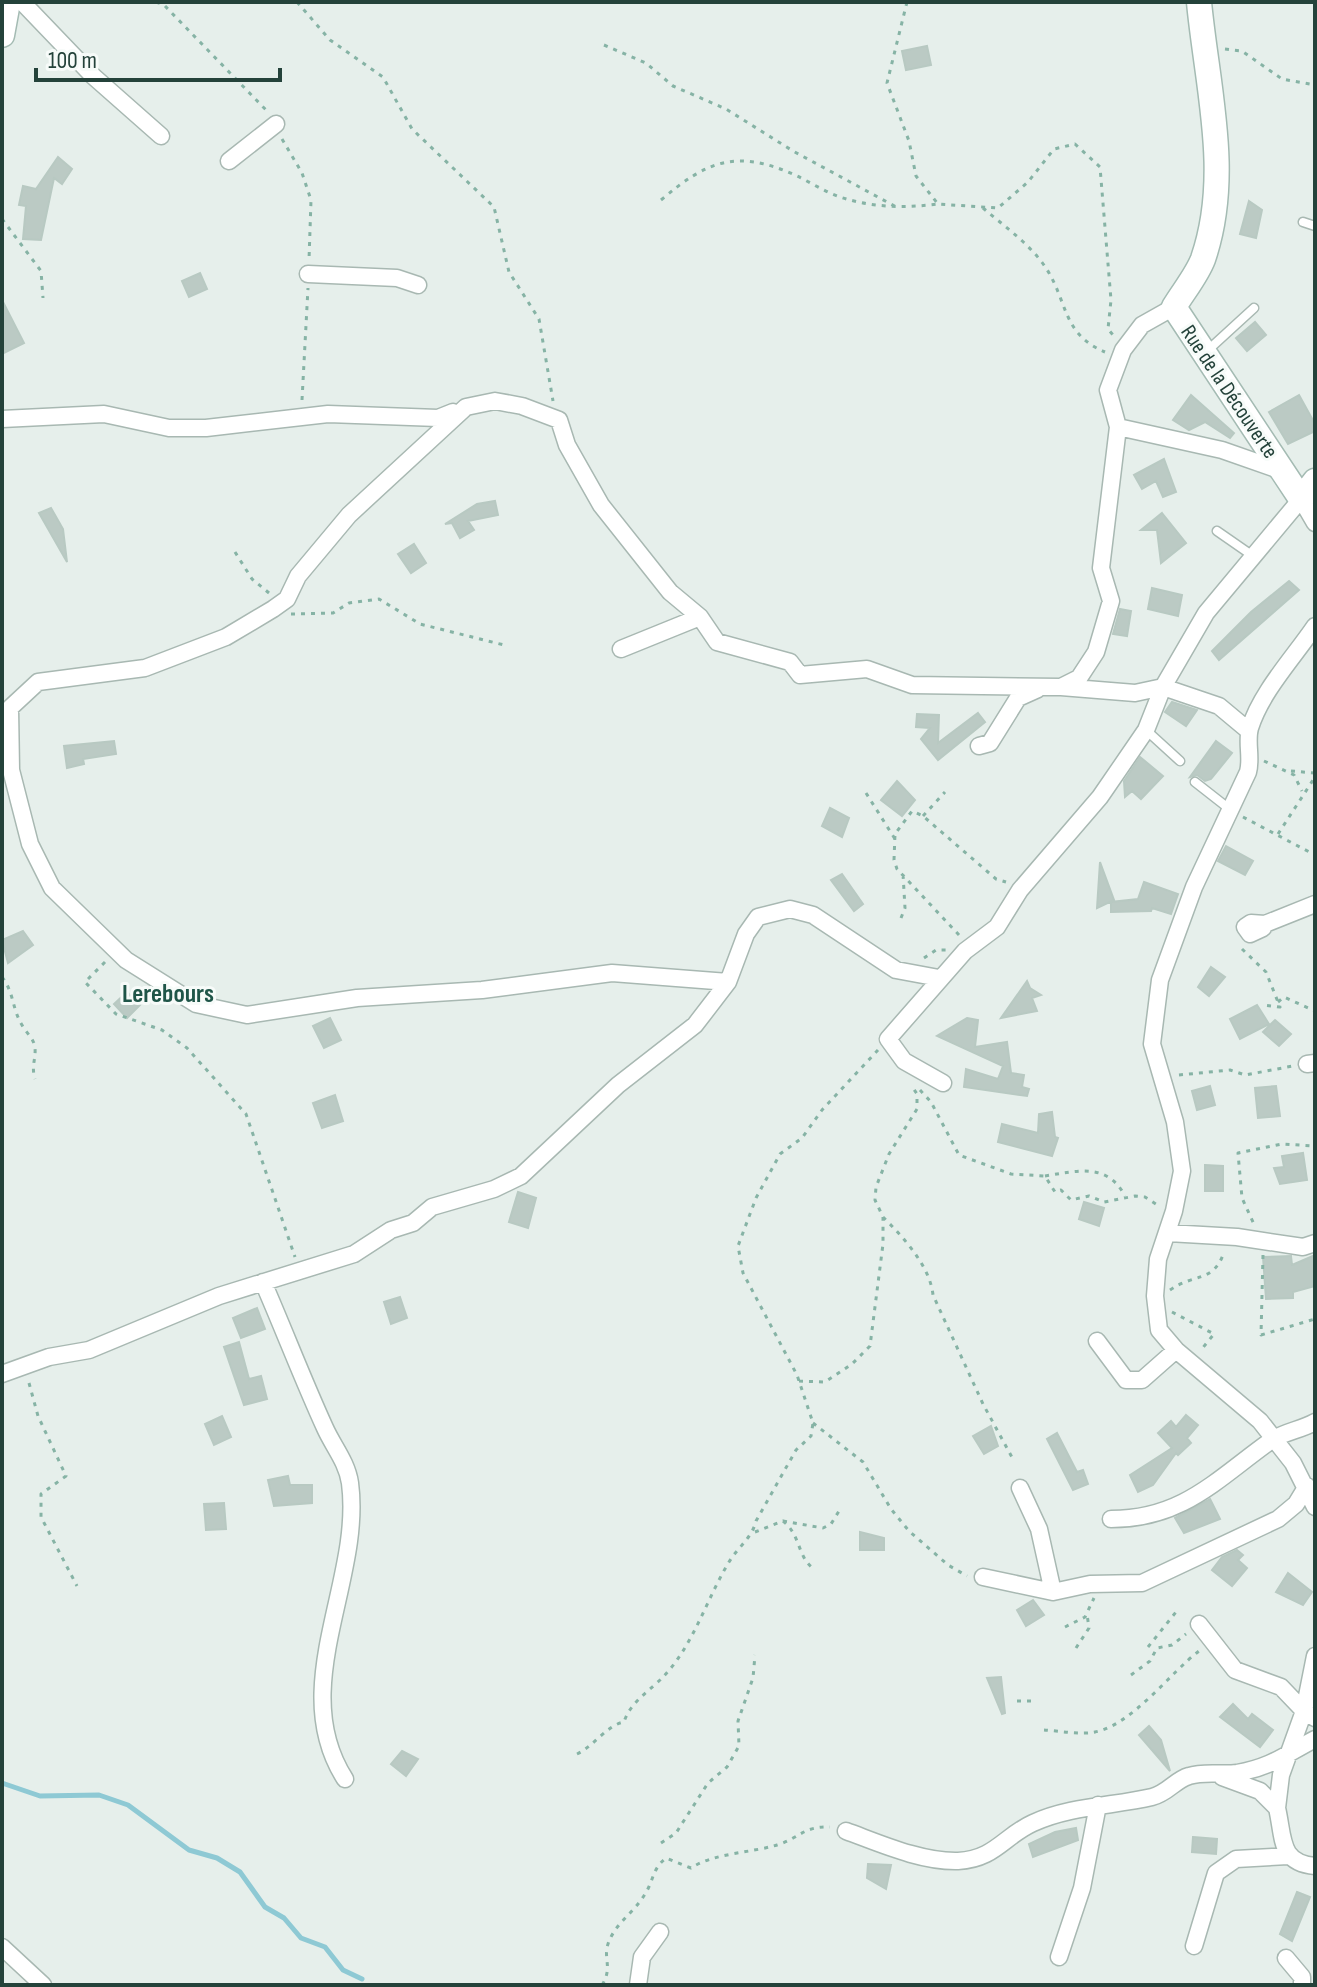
<svg xmlns="http://www.w3.org/2000/svg" width="1317" height="1987" font-family="'Sofia Sans Condensed',sans-serif">
<style>
.lines{fill:none;stroke-linecap:round;stroke-linejoin:round}
.stream{stroke:#8ec9d4;stroke-width:5}
.building{fill:#bbcac4;stroke:#b8c9c2;stroke-width:2}
.lane-casing{stroke:#a8b8b2;stroke-width:11}
.street-casing{stroke:#a8b8b2;stroke-width:19}
.secondary-casing{stroke:#a4bbb3;stroke-width:27}
.path{stroke:#86b3a5;stroke-width:3;stroke-dasharray:4 6;stroke-linecap:butt}
.lane{stroke:#fff;stroke-width:8}
.street{stroke:#fff;stroke-width:16}
.secondary{stroke:#fff;stroke-width:24}
.labels{text-anchor:middle;dominant-baseline:central;stroke-width:6;stroke-linejoin:round;paint-order:stroke}
.street-label{font-size:22px;fill:#24423a;stroke:#f7fbf9}
.quarter-label{font-size:26px;font-weight:bold;fill:#1f5548;stroke:#f7fbf9}
</style>
<rect width="100%" height="100%" fill="#e6efeb"/>
<g class="lines">
<path class="stream" d="M2 1783 40 1796 99 1795 128 1805 189 1850 217 1858 240 1872 265 1907 284 1918 301 1938 325 1947 343 1970 362 1979"/>
</g>
<path class="building" d="M927 46 931 65 906 70 902 51Z
M58 157 72 169 62 184 54 178 41 240 23 239 26 206 19 205 23 186 36 189Z
M1249 201 1262 210 1256 238 1240 234Z
M200 273 207 289 189 297 182 281Z
M2 300 24 343 2 354Z
M1255 322 1266 335 1247 351 1236 338Z
M1191 395 1234 433 1230 438 1205 422 1189 430 1173 420Z
M1299 395 1315 424V431L1288 444 1269 412Z
M1164 459 1176 492 1163 497 1156 481 1142 489 1134 475Z
M495 501 498 515 468 521 474 530 460 538 452 523 445 524 477 504Z
M51 508 63 529 67 562 39 513Z
M1162 513 1186 543 1161 563 1157 530H1141Z
M414 544 426 563 411 573 398 554Z
M1289 581 1299 590 1219 660 1212 651 1251 612Z
M1152 588 1182 595 1178 616 1148 609Z
M1120 609 1131 611 1127 636 1113 634Z
M1172 702 1197 710 1186 726 1165 712Z
M978 713 985 722 938 760 921 739 930 728 916 727 917 714 939 715 938 743Z
M114 741 116 754 83 759 84 764 67 768 64 746Z
M1216 741 1232 753 1211 779 1205 781 1197 775 1190 777Z
M1140 757 1163 776 1141 799 1132 791 1125 797 1124 781Z
M897 781 915 800 902 816 881 800Z
M830 808 849 818 842 837 822 826Z
M1226 846 1253 861 1245 875 1218 861Z
M1100 862 1114 900 1097 908Z
M842 874 863 904 854 911 831 880Z
M1144 882 1178 894 1171 914 1152 908 1151 911 1111 912V902L1138 899Z
M23 931 33 945 8 963 2 940Z
M1211 967 1225 977 1209 996 1198 987Z
M1027 981 1030 988 1041 995 1032 998 1037 1011 1001 1018Z
M127 992 140 1005 127 1018 114 1004Z
M1257 1005 1269 1024 1240 1039 1230 1019Z
M330 1018 341 1040 324 1048 313 1026Z
M967 1018 978 1020 975 1047 1007 1042 1011 1073 1024 1075 1022 1087 1029 1089 1027 1096 964 1087 966 1069 998 1079 1003 1066 937 1036Z
M1275 1020 1291 1034 1279 1046 1263 1032Z
M1210 1086 1215 1105 1197 1110 1192 1091Z
M1276 1086 1280 1116 1258 1118 1255 1088Z
M335 1095 343 1121 322 1128 313 1103Z
M1052 1112 1055 1137 1058 1138 1052 1156 998 1142 1002 1124 1038 1133 1039 1114Z
M1303 1153 1307 1180 1280 1184 1274 1168 1284 1167 1282 1156Z
M1205 1165 1223 1166V1191H1205Z
M518 1192 536 1198 528 1228 509 1222Z
M1084 1202 1104 1208 1099 1226 1079 1219Z
M1315 1255V1286L1293 1292V1298L1266 1299 1263 1257 1291 1256 1292 1265Z
M400 1297 407 1318 391 1324 384 1302Z
M257 1308 265 1329 241 1338 233 1318Z
M239 1342 249 1379 261 1376 267 1399 244 1405 224 1347Z
M1186 1415 1198 1425 1187 1438 1191 1443 1178 1455 1176 1453 1153 1485 1138 1492 1130 1475 1172 1448 1158 1433 1171 1421 1176 1427Z
M222 1416 231 1437 214 1445 205 1424Z
M991 1426 998 1446 984 1454 973 1436Z
M1057 1433 1077 1472 1083 1470 1088 1484 1073 1490 1047 1439Z
M288 1476 290 1485H312V1503L274 1506 268 1480Z
M1210 1499 1220 1519 1184 1533 1175 1518Z
M224 1503 226 1529 206 1530 204 1504Z
M860 1532 884 1538V1550H860Z
M1237 1550 1243 1555 1238 1560 1247 1568 1232 1586 1212 1570 1222 1557Z
M1288 1573 1312 1592 1303 1605 1276 1592Z
M1033 1600 1044 1615 1026 1626 1017 1610Z
M1001 1677 1005 1713 1002 1714 987 1678Z
M1233 1704 1248 1719 1252 1714 1273 1730 1260 1747 1220 1717Z
M1149 1726 1161 1740 1170 1771 1139 1735Z
M402 1751 418 1759 406 1776 391 1764Z
M1076 1828 1078 1840 1033 1857 1029 1844 1055 1832Z
M1193 1837 1217 1839 1216 1854 1192 1852Z
M868 1864 891 1865 886 1889 867 1878Z
M1297 1892 1310 1897 1292 1941 1280 1934Z"/>
<g class="lines">
<defs>
<path id="lane" d="M1303 222 1315 226
M1207 351 1254 308
M1217 531 1253 556
M1146 730 1180 761
M1195 782 1232 811"/>
<path id="street" d="M22 2 93 76 161 136
M229 161 276 124
M308 274 397 278 418 285
M2 419 104 414 169 428H206L328 414 438 418 453 412
M1118 427 1222 450 1282 471
M1315 626C1294 657 1261 692 1250 728 1246 742 1252 758 1248 772L1194 887 1160 980 1152 1044 1175 1122 1182 1171 1174 1211 1158 1259 1155 1296 1159 1330 1176 1350 1260 1421 1293 1463 1315 1507
M621 649 700 617
M1061 687 1135 693 1163 687 1219 706 1249 731
M979 746 990 743 1018 698 1038 689
M1263 928 1250 934 1245 927 1251 923 1265 924 1315 904
M728 982 612 973 482 990 357 998 247 1015 196 1004 126 960 52 888 30 844 11 770 10 708 38 682 145 668 226 637 273 609 287 599 298 576 349 515 466 407 495 401 522 406 559 420 567 445 601 505 670 592 700 617 717 642 790 662 800 675 867 669 912 685 1061 687 1079 678 1096 652 1111 601 1101 568 1118 427 1108 390 1123 350 1142 325 1174 307
M1307 1064 1315 1063
M943 1083 904 1061 888 1039 965 951 997 927 1020 890 1100 797 1146 730 1163 687 1206 613 1301 499 1315 523
M1168 1233 1237 1237 1303 1247 1315 1243
M263 1282C284 1330 303 1380 325 1428 333 1446 347 1462 350 1483 363 1581 286 1687 345 1779
M1097 1341 1126 1380H1142L1176 1350
M2 1374 49 1357 89 1350 219 1296 354 1254 391 1230 413 1223 432 1207 494 1189 521 1176 618 1085 695 1025 728 982 746 934 758 917 790 909 813 915 896 970 939 978
M1020 1488 1039 1529 1053 1592
M1111 1519C1182 1519 1216 1480 1269 1442 1282 1432 1301 1430 1315 1422
M983 1577 1053 1592 1090 1584 1142 1583 1278 1519 1296 1504 1307 1486
M1199 1624 1235 1670 1281 1687 1304 1711 1281 1775 1277 1808 1260 1791 1222 1777
M1315 1656 1304 1711 1315 1718
M1277 1808C1284 1838 1279 1863 1315 1866
M846 1831C879 1843 921 1862 958 1861 995 1859 1004 1836 1033 1823 1070 1806 1113 1806 1152 1797 1168 1793 1175 1780 1189 1776 1204 1771 1221 1775 1237 1773 1272 1767 1286 1754 1315 1739
M1194 1946 1216 1873 1236 1859 1288 1856
M2 1947 43 1985
M1059 1957 1082 1888 1098 1805
M1286 1958 1302 1977V1985
M638 1985 642 1957 660 1932"/>
<path id="secondary" d="M1199 2C1207 87 1232 175 1203 259 1197 275 1183 292 1174 307L1301 499 1315 481
M2 35 8 2"/>
</defs>
<use href="#lane" class="lane-casing"/>
<use href="#street" class="street-casing"/>
<use href="#secondary" class="secondary-casing"/>
<path class="path" d="M156 2 164 5 267 111
M297 2 330 40 383 77 412 129 494 207 509 272 539 319 553 401
M907 2 887 83 909 141 916 176 938 204 998 208 1028 182 1054 149 1075 144 1100 167 1111 300 1108 329 1113 335
M604 45 646 63 673 86 726 109 793 151 900 209
M1225 49 1242 51 1282 79 1315 85
M282 139 302 173 311 200 309 260
M661 200C708 160 737 149 795 175 810 182 825 192 840 197 873 208 905 208 938 204
M983 208C1004 226 1031 245 1046 268 1068 302 1062 334 1105 352
M2 219 41 271 43 298
M302 400 308 288
M235 552 252 579 269 593
M291 614 333 613 349 603 379 599 420 624 504 645
M1264 761 1294 775 1302 791
M1291 771 1315 773
M866 793 895 839
M923 816 945 792
M1243 817 1315 855
M1278 834 1315 777
M901 918 905 908 903 874
M959 935 897 869 894 860 895 834 912 811 923 816 996 879 1006 882
M1242 949 1266 972 1280 1007 1262 1005
M924 958 936 950H946
M105 962 85 982 116 1014 162 1030 187 1048 246 1114 295 1257
M2 977C14 992 12 1009 22 1025 26 1033 34 1038 35 1048 36 1059 31 1066 35 1079
M1278 1002 1284 997 1315 1011
M1179 1075 1230 1070 1245 1075 1293 1066
M920 1090 931 1102 959 1155 1011 1174 1045 1176 1055 1192 1061 1190 1071 1200 1089 1196 1104 1202 1135 1196 1145 1197 1159 1206
M1045 1176C1077 1171 1107 1162 1125 1196
M883 1217C903 1237 930 1266 933 1295L983 1404 1014 1461
M1253 1222 1242 1198 1238 1153 1282 1144 1315 1146
M1263 1255 1261 1335 1315 1319
M1170 1290C1194 1273 1214 1283 1224 1252
M1172 1312 1214 1334 1201 1350
M799 1381 825 1382 852 1364 870 1346 883 1244V1217L875 1200 876 1187 889 1154 917 1109V1094L911 1085
M29 1383 38 1416 66 1476 41 1494V1517L77 1586
M813 1423 863 1462 891 1509 909 1531 948 1565 967 1576
M783 1521 823 1528 831 1524 839 1511
M755 1532 783 1521C801 1535 797 1557 814 1569
M1065 1627 1085 1617 1094 1598
M1148 1647 1176 1612
M1076 1648 1089 1628 1087 1614
M1131 1675 1150 1661 1157 1648 1172 1645 1186 1634
M1017 1701H1031
M1044 1730C1060 1731 1080 1735 1095 1732 1132 1725 1170 1673 1199 1651
M577 1754C594 1746 607 1725 624 1722 630 1702 651 1690 664 1676 694 1644 707 1598 729 1562 738 1547 752 1538 756 1521L796 1450 811 1436 813 1423 797 1375 743 1273 738 1246 756 1198 780 1154 802 1138 822 1110 878 1050
M661 1843 676 1833 708 1783 727 1767 739 1746 738 1721 753 1678 755 1655
M602 1985C613 1968 603 1958 608 1944 615 1923 634 1913 645 1894 654 1880 652 1869 666 1858L691 1868C714 1853 750 1853 777 1845 800 1838 803 1826 830 1827"/>
<use href="#lane" class="lane"/>
<use href="#street" class="street"/>
<use href="#secondary" class="secondary"/>
</g>
<g class="labels">
<g class="street-label">
<text transform="translate(1229 392) rotate(56)">Rue de la Découverte</text>
</g>
<g class="quarter-label">
<text x="168" y="994">Lerebours</text>
</g>
</g>
<rect width="1317" height="1987" fill="none" stroke="#24423a" stroke-width="8"/>
<path d="M36 68v12h244v-12" fill="none" stroke="#24423a" stroke-width="4"/>
<text x="48" y="68" font-size="24" fill="#24423a" stroke="#f7fbf9" stroke-width="6" paint-order="stroke">100 m</text>
</svg>
